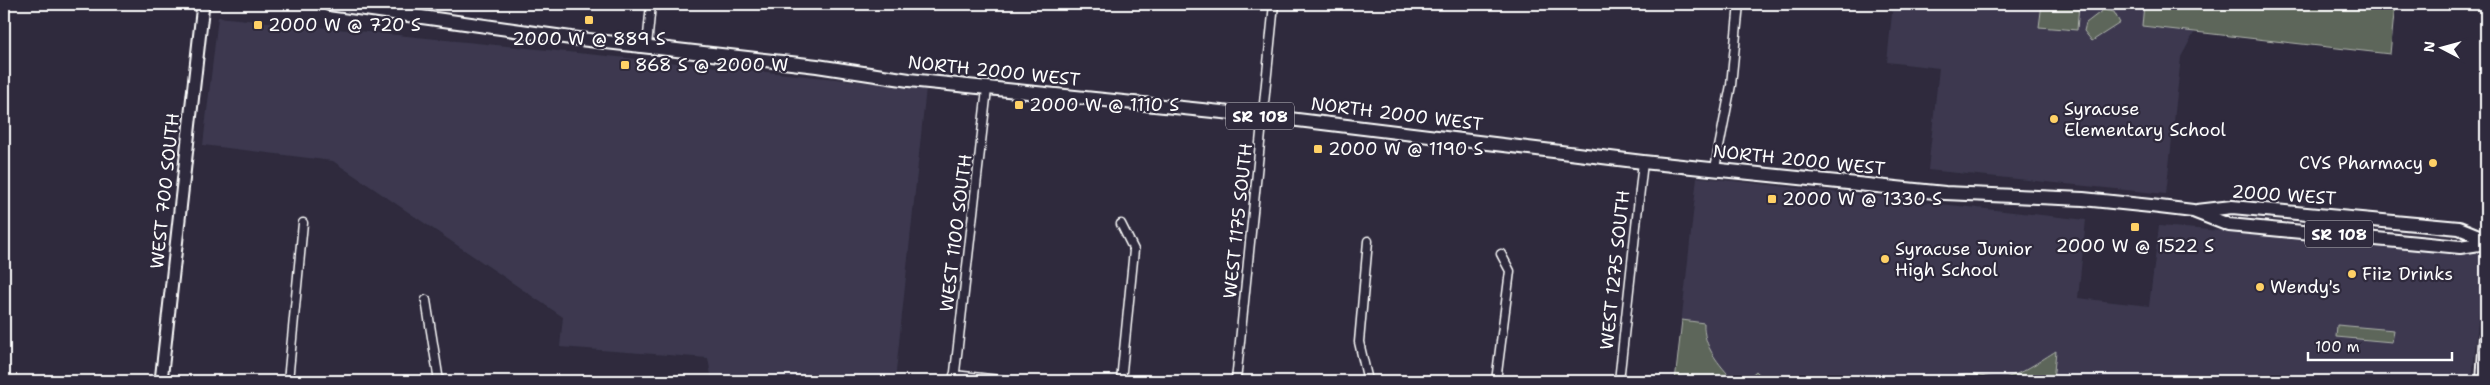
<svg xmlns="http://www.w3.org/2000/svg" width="2490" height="385" font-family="'Shantell Sans',sans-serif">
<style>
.built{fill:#3c394f}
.green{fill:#5d665a;stroke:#aeb2ac}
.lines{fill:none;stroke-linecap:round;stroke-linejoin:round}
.street-casing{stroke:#fff;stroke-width:11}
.secondary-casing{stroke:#fff;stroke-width:15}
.primary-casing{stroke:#fff;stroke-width:16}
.street{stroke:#2f2a3d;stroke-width:8}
.secondary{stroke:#2f2a3d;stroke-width:11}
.primary{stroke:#2f2a3d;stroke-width:12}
.poi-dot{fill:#ffd166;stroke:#2f2a3d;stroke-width:2}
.labels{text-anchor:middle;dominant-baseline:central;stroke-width:4.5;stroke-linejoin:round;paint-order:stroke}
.shield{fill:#2f2a3d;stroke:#c1bfc5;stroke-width:1}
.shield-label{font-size:16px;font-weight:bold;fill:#fff}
.poi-label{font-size:18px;fill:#fff;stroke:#2f2a3d;text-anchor:start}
.street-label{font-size:18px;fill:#fff;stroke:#2f2a3d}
</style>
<rect width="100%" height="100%" fill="#2f2a3d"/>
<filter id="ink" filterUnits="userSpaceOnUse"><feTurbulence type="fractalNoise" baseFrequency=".02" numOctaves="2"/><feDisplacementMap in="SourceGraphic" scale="10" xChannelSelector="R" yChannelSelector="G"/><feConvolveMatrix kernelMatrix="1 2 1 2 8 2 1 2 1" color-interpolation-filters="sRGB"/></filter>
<g filter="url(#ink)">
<path class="built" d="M1893 4H2144L2142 26 2195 31 2181 57 2166 194 1928 170 1939 68 1887 62Z
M218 17 926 88 895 381H712L708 358 560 347 563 317 333 161 203 145Z
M1697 177 2086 220 2078 298 2149 306 2159 226 2485 252 2472 381H1675Z"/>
<path class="green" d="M2042 4H2079L2077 30 2039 27Z
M2144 4H2395L2390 54 2142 26Z
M2103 10 2114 12 2120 23 2092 41 2084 31 2086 23Z
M1682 320 1704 323C1703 347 1719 364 1734 381H1675Z
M2337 325 2394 330 2392 342 2336 337Z
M2056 351 2053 381H1949C1966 368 1984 380 2003 378 2017 377 2043 359 2056 351Z
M1756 371 1766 381H1745Z"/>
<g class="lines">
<defs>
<path id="street" d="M647 46 651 4
M1715 168 1731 85 1739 4
M1121 224 1134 250 1121 381
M426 300 439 381
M954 375 1009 381
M288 381 303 223
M954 381 987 89
M1236 381 1274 4
M1368 381 1359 342 1368 241
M1496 381 1510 271 1501 254
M1619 381 1643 162"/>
<path id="secondary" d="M161 381 203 4"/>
<path id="primary" d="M329 4 571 38 817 66 909 80 1281 118 1643 162 1945 193 2083 199 2151 206 2193 211 2229 225 2460 247 2486 243
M2197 211 2232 207 2459 228 2486 239
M2483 381 2486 336"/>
</defs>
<use href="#street" class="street-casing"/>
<use href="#secondary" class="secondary-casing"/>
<use href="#primary" class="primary-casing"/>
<use href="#street" class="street"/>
<use href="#secondary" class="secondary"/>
<use href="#primary" class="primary"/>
</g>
</g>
<g class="poi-dot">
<rect x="584" y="15" width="10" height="10" rx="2.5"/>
<rect x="253" y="20" width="10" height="10" rx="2.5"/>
<rect x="620" y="60" width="10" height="10" rx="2.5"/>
<rect x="1014" y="100" width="10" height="10" rx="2.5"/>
<circle cx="2054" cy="119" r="5"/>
<rect x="1313" y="144" width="10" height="10" rx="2.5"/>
<circle cx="2433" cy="163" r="5"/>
<rect x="1767" y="194" width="10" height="10" rx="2.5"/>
<rect x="2130" y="222" width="10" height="10" rx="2.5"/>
<circle cx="1885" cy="259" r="5"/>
<circle cx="2352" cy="274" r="5"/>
<circle cx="2260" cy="287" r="5"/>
</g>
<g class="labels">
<g class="shield">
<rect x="1226" y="102.5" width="68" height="27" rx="4"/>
<rect x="2305" y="220.5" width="68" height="27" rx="4"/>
</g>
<g class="shield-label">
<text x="1260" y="116">SR 108</text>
<text x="2339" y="234">SR 108</text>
</g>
<g class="poi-label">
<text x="268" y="25">2000 W @ 720 S</text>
<text x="589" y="39" text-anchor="middle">2000 W @ 889 S</text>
<text x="635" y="65">868 S @ 2000 W</text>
<text x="1029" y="105">2000 W @ 1110 S</text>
<text x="2064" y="109">Syracuse<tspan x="2064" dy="21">Elementary School</tspan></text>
<text x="1328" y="149">2000 W @ 1190 S</text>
<text x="2423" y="163" text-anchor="end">CVS Pharmacy</text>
<text x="1782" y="199">2000 W @ 1330 S</text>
<text x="2135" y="246" text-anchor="middle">2000 W @ 1522 S</text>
<text x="1895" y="249">Syracuse Junior<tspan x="1895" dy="21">High School</tspan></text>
<text x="2362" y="274">Fiiz Drinks</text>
<text x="2270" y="287">Wendy's</text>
</g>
<g class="street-label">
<text transform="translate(994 71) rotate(6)">NORTH 2000 WEST</text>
<text transform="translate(1397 114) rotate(7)">NORTH 2000 WEST</text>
<text transform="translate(1799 160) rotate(6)">NORTH 2000 WEST</text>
<text transform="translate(165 191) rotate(-84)">WEST 700 SOUTH</text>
<text transform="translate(2284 195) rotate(4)">2000 WEST</text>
<text transform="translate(1238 221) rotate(-84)">WEST 1175 SOUTH</text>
<text transform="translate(956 233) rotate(-83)">WEST 1100 SOUTH</text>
<text transform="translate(1615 270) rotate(-84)">WEST 1275 SOUTH</text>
</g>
</g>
<rect width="2490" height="385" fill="none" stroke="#2f2a3d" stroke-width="20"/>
<rect x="10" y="10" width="2470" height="365" fill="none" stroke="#fff" stroke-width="2" filter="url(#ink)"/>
<g transform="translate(2442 48) rotate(276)" stroke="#2f2a3d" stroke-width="4" paint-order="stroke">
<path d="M0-4L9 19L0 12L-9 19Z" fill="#ffffff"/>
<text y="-8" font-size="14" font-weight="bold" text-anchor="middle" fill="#ffffff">N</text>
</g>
<path d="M2308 352v8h144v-8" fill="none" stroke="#ffffff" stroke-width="2.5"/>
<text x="2315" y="352" font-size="15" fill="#ffffff" stroke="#2f2a3d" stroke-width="4" paint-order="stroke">100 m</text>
</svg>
